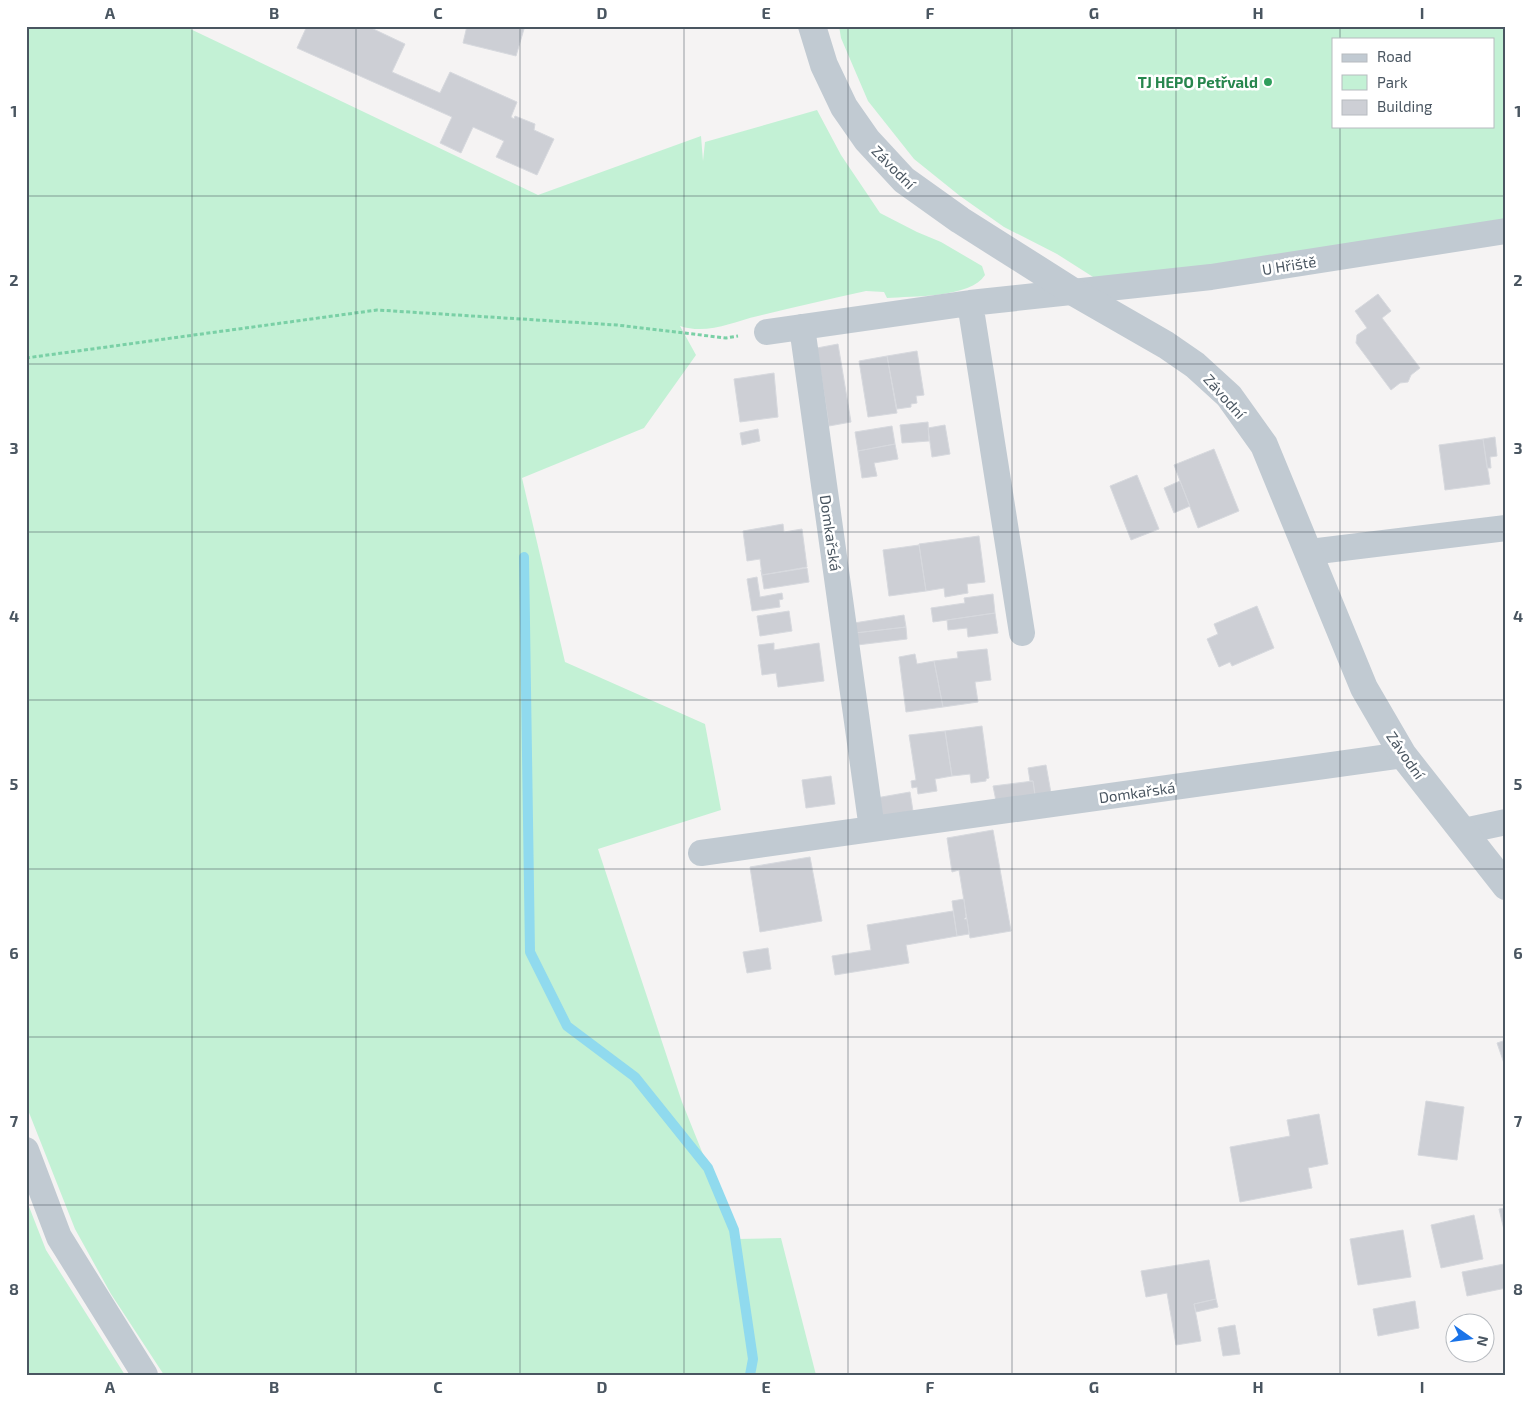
<svg xmlns="http://www.w3.org/2000/svg" width="1532" height="1401" font-family="'Exo 2',sans-serif">
<style>
.green{fill:#c3f1d5;fill-rule:evenodd}
.lines{fill:none;stroke-linecap:round;stroke-linejoin:round}
.stream{stroke:#90daee;stroke-width:10}
.building{fill:#cdcfd5;stroke:#d7d9de}
.path{stroke:#7ad0a6;stroke-width:3;stroke-dasharray:4 2.5;stroke-linecap:butt}
.minor{stroke:#c1cad2;stroke-width:26}
.tertiary{stroke:#c1cad2;stroke-width:28}
.grid{fill:none;stroke:#4a5661;stroke-width:1;stroke-opacity:0.55}
.leisure-dot{fill:#2e9e5b;stroke:#fff;stroke-width:2}
.labels{text-anchor:middle;dominant-baseline:central;stroke-width:5;stroke-linejoin:round;paint-order:stroke}
.leisure-label{font-size:15px;font-weight:bold;fill:#27864d;stroke:#fff;text-anchor:end}
.street-label{font-size:15px;fill:#4a5661;stroke:#fff}
.neatline{fill:none;stroke:#4a5661;stroke-width:2}
.grid-label{font-size:16px;text-anchor:middle;font-weight:bold;fill:#4a5661}
</style>
<rect width="100%" height="100%" fill="#f5f3f3"/>
<path class="green" d="M26 26H184L538 195 701 136 703 161 705 142 817 110 841 155 880 213 917 232 941 242 982 266 985 275C971 298 912 296 887 298L884 292 866 291C830 299 794 307 758 316 732 322 707 335 680 326L696 355 644 428 522 478 565 662 705 724 721 810 598 849 682 1102 737 1239 781 1238 816 1375H164L111 1294 75 1229 26 1105Z
M839 26H1506V222L1101 282 1057 254 1004 227 960 196 914 159 868 101 841 38ZM1333 39H1493V126H1333Z
M26 1199 46 1250 125 1375H26Z"/>
<g class="lines">
<path class="stream" d="M524 557 530 952 567 1026 635 1077 708 1168 734 1230 753 1359 750 1375"/>
</g>
<path class="building" d="M307 26H367L405 44 392 72 440 93 450 72 517 102 511 117 514 119 515 116 535 124 534 130 554 139 537 175 496 157 504 141 473 127 461 153 440 143 452 117 297 48Z
M467 26H513L524 29 516 56 463 43Z
M1378 294 1391 311 1382 318 1420 368 1411 375 1408 382 1400 383 1391 390 1356 343 1357 335 1367 328 1355 311Z
M838 344 851 422 829 426 817 348Z
M917 351 924 395 916 396 917 403 911 404V407L897 409 887 356Z
M887 356 897 413 868 417 859 361Z
M774 373 778 417 740 422 734 379Z
M928 422 929 441 902 443 900 425Z
M945 425 950 454 932 457 928 428Z
M892 426 895 444 858 451 855 432Z
M758 429 760 441 742 445 740 433Z
M1495 437 1497 456 1490 457 1491 468H1487L1483 439Z
M1483 439 1490 484 1445 490 1439 445Z
M895 444 898 459 874 463 877 476 862 478 858 451Z
M1214 449 1239 511 1198 528 1174 465Z
M1137 475 1159 529 1131 540 1110 486Z
M1180 481 1190 506 1174 513 1164 488Z
M783 524 784 532 802 529 807 567 762 575 760 559 747 561 743 531Z
M979 536 985 582 967 584 968 593 945 597 944 588 926 591 919 544Z
M919 545 926 591 889 596 883 550Z
M807 568 809 582 764 589 761 570 762 575Z
M757 577 760 597 782 593 783 599 779 600 780 607 752 611 747 579Z
M993 594 995 613 933 622 931 608 965 603 964 598Z
M1257 606 1274 648 1232 666 1230 662 1219 667 1207 639 1218 634 1214 624Z
M789 611 792 631 760 636 757 616Z
M995 613 998 633 968 637 967 628 948 630 947 620Z
M904 615 906 627 855 633 854 623Z
M906 627 907 639 857 645 855 633Z
M774 643V650L819 643 824 681 778 687 776 673 762 675 758 645Z
M987 649 991 680 975 682 978 702 943 707 934 661 958 658 957 652Z
M915 654 917 664 934 661 943 707 906 712 899 657Z
M982 726 989 778 986 779V781L971 783 970 774 952 776 945 731Z
M945 731 952 776 935 779 937 791 918 794 917 787 912 788 911 781 916 780 909 735Z
M1046 765 1051 793 1035 795 1033 781H1030L1028 768Z
M831 776 835 804 806 808 802 780Z
M1033 781 1035 795 996 801 993 786Z
M910 792 913 811 879 817 876 798Z
M993 830 1011 931 970 938 959 870 952 872 947 838Z
M810 857 822 921 760 932 750 867Z
M964 899 966 917 964 919H967L969 934 957 936 952 901Z
M953 911 957 936 906 945 909 963 835 975 832 956 871 950 867 925Z
M768 948 771 969 747 973 743 952Z
M1506 1040V1069L1497 1043Z
M1426 1101 1464 1107 1457 1160 1418 1155Z
M1319 1114 1328 1164 1308 1168 1312 1188 1240 1202 1230 1147 1290 1136 1287 1120Z
M1506 1208V1234H1505L1499 1209Z
M1474 1215 1483 1259 1441 1268 1431 1225Z
M1403 1230 1411 1277 1358 1285 1350 1239Z
M1209 1260 1216 1299 1194 1304 1201 1341 1176 1345 1167 1293 1146 1297 1141 1271Z
M1504 1264 1506 1288 1467 1296 1462 1272Z
M1216 1299 1218 1307 1196 1312 1194 1304Z
M1415 1301 1419 1328 1378 1336 1373 1309Z
M1235 1325 1240 1354 1223 1356 1218 1328Z"/>
<g class="lines">
<path class="path" d="M26 358 377 310 617 325 726 338 738 336"/>
<path class="minor" d="M970 303 1022 633
M802 327 872 829
M767 332 970 303 1211 277 1506 231
M1310 552 1506 528
M1464 831 1506 822
M701 853 1403 755
M26 1150 59 1237 145 1375"/>
<path class="tertiary" d="M812 26 824 65 844 107 867 140 904 180 960 220 1072 291 1166 345 1195 365 1229 396 1264 445 1364 688 1403 755 1506 886"/>
</g>
<path class="grid" d="M192 26V1375M356 26V1375M520 26V1375M684 26V1375M848 26V1375M1012 26V1375M1176 26V1375M1340 26V39M1340 126V1375M26 196H1506M26 364H1506M26 532H1506M26 700H1506M26 869H1506M26 1037H1506M26 1205H1506"/>
<circle class="leisure-dot" cx="1268" cy="82" r="5"/>
<g class="labels">
<g class="leisure-label">
<text x="1258" y="82">TJ HEPO Petřvald</text>
</g>
<g class="street-label">
<text transform="translate(894 167) rotate(45)">Závodní</text>
<text transform="translate(1289 265) rotate(-9)">U Hřiště</text>
<text transform="translate(1225 396) rotate(48)">Závodní</text>
<text transform="translate(831 533) rotate(82)">Domkařská</text>
<text transform="translate(1406 755) rotate(55)">Závodní</text>
<text transform="translate(1137 792) rotate(-8)">Domkařská</text>
</g>
</g>
<rect width="1532" height="1401" fill="none" stroke="#ffffff" stroke-width="55"/>
<rect x="1332" y="38" width="162" height="90" fill="#ffffff" stroke="#b7bbc0"/>
<rect x="1342" y="54" width="25" height="8" fill="#c1cad2" stroke="#b7bbc0"/>
<text x="1377" y="62" font-size="15" fill="#4a5661">Road</text>
<rect x="1342" y="75" width="25" height="15" fill="#c3f1d5" stroke="#b7bbc0"/>
<text x="1377" y="88" font-size="15" fill="#4a5661">Park</text>
<rect x="1342" y="100" width="25" height="15" fill="#cdcfd5" stroke="#b7bbc0"/>
<text x="1377" y="112" font-size="15" fill="#4a5661">Building</text>
<g transform="translate(1470 1338) rotate(104)"><circle r="24" fill="#ffffff" stroke="#b7bbc0"/>
<path d="M0-4L9 19L0 12L-9 19Z" fill="#1a73e8"/>
<text y="-8" font-size="14" font-weight="bold" text-anchor="middle" fill="#4a5661">N</text>
</g>
<rect x="28" y="28" width="1476" height="1346" class="neatline"/>
<g class="grid-label">
<text x="110" y="19">A</text>
<text x="274" y="19">B</text>
<text x="438" y="19">C</text>
<text x="602" y="19">D</text>
<text x="766" y="19">E</text>
<text x="930" y="19">F</text>
<text x="1094" y="19">G</text>
<text x="1258" y="19">H</text>
<text x="1422" y="19">I</text>
<text x="14" y="117">1</text>
<text x="1518" y="117">1</text>
<text x="14" y="286">2</text>
<text x="1518" y="286">2</text>
<text x="14" y="454">3</text>
<text x="1518" y="454">3</text>
<text x="14" y="622">4</text>
<text x="1518" y="622">4</text>
<text x="14" y="790">5</text>
<text x="1518" y="790">5</text>
<text x="14" y="959">6</text>
<text x="1518" y="959">6</text>
<text x="14" y="1127">7</text>
<text x="1518" y="1127">7</text>
<text x="14" y="1295">8</text>
<text x="1518" y="1295">8</text>
<text x="110" y="1393">A</text>
<text x="274" y="1393">B</text>
<text x="438" y="1393">C</text>
<text x="602" y="1393">D</text>
<text x="766" y="1393">E</text>
<text x="930" y="1393">F</text>
<text x="1094" y="1393">G</text>
<text x="1258" y="1393">H</text>
<text x="1422" y="1393">I</text>
</g>
</svg>
